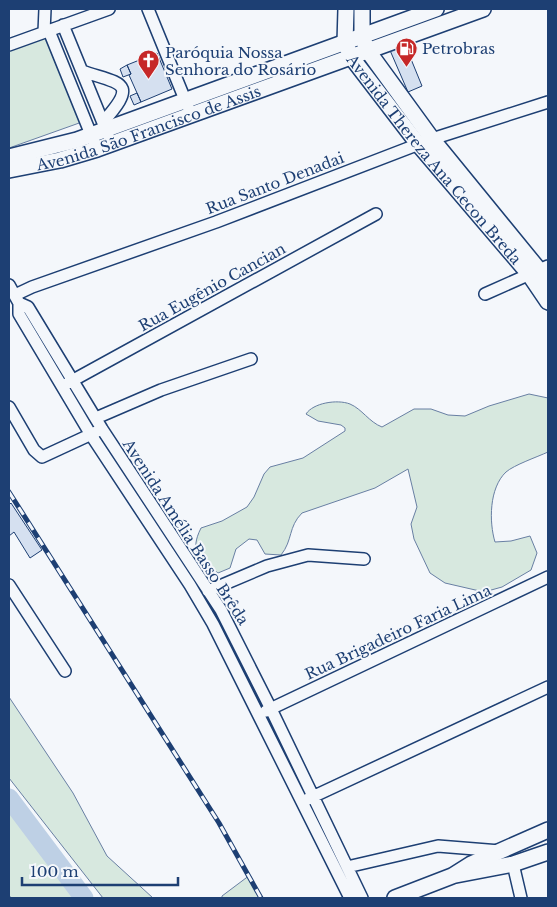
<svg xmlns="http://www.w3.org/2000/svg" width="557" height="907" font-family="'Libre Baskerville',serif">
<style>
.green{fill:#d7e8df;stroke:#687fa3}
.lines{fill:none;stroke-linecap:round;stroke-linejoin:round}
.river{stroke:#bed0e5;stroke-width:19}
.building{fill:#d5e0f0;stroke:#1d3f73}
.minor-casing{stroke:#1d3f73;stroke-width:14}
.major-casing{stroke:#1d3f73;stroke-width:18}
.minor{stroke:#f4f7fb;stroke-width:11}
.major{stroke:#f4f7fb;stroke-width:15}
.rail-casing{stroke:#1d3f73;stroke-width:5}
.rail{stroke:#f4f7fb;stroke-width:3;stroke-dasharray:9;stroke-linecap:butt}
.labels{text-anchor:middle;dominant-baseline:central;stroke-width:4;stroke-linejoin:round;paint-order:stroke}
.poi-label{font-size:15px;fill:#1d3f73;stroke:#f4f7fb;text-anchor:start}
.street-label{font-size:15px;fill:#1d3f73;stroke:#f4f7fb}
</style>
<rect width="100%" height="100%" fill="#f4f7fb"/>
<path class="green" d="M46 37 82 122 9 148V50Z
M529 394 548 398V452C537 457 514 465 506 472 489 488 489 522 495 542L511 541 530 536 537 553 531 570 502 587 484 592 445 583 430 573 414 539 411 524 417 507 408 469 375 488 302 513C288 527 293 540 281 555L265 554 257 540 249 539 236 549 230 568 218 573C199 559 189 552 201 528L222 521 247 507 254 497 264 474 270 467 303 458 345 431V428L341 425 318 421 306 414C313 403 337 399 350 404 362 409 369 422 382 427L414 409H431L448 415 465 416 489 406Z
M9 697 73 793 107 856 153 898H103L9 778Z
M9 805 81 898H12L9 896Z
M250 875 261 898H222V896Z"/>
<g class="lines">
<path class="river" d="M9 798 84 898"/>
</g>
<path class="building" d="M404 42 422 86 408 92 389 48Z
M157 53 172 89 141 102 129 75 131 74 127 65Z
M127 65 131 74 123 77 120 69Z
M137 93 141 102 134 105 130 96Z
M11 503 42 550 30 558 14 532 9 536V505Z"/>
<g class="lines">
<defs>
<path id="minor" d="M148 9 188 107
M63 25 108 135
M49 31 94 142
M44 32 45 9
M9 45 109 9
M82 71C120 84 140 81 103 122
M9 285 19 303V314L91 435 190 585 213 624 350 898
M485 294 548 266
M15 295 32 287 216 222 432 139 548 102
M19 303 28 307 102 429 221 610 271 709 362 898
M68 383 376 214
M9 407 34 450 42 457 96 432
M96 418 161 390 251 359
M9 585 65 671
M208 591 267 566 308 555 364 559
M266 711 548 577
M308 799 548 687
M513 864 521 898
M347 867 438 846 500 851"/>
<g id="major">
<path id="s1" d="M346 9 345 43 352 58 418 144 529 274 548 302"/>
<path d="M362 9V37L368 51 432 139 548 281"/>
<path d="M9 157 77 140 436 9"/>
<path id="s2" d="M9 170 60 160 97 149 483 9"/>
<path d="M456 875 513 864 548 852"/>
<path d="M395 898 452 876 471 864 548 830"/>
</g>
</defs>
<use href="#minor" class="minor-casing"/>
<use href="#major" class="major-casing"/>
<use href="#minor" class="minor"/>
<use href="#major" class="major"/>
<defs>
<path id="rail" d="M9 492 219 823 261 898"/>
</defs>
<use href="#rail" class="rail-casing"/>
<use href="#rail" class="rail"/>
</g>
<defs>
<symbol id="fuel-pin" viewBox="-11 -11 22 30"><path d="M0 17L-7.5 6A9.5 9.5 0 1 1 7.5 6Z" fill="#c62828" stroke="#f4f7fb"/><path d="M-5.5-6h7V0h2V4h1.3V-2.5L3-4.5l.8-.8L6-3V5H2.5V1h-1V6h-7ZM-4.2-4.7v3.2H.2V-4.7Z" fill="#fff"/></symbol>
<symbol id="church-pin" viewBox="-11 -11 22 30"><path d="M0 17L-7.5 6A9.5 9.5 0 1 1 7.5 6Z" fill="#c62828" stroke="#f4f7fb"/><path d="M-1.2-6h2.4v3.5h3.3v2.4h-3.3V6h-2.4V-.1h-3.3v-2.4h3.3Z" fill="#fff"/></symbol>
</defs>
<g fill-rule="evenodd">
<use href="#fuel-pin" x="394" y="36" width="25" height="34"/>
<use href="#church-pin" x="136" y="48" width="25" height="34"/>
</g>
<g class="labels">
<g class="poi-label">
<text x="422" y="48">Petrobras</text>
<text x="165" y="52">Paróquia Nossa<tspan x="165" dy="17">Senhora do Rosário</tspan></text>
</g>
<g class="street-label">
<text stroke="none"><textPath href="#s2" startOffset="146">Avenida São Francisco de Assis</textPath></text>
<text stroke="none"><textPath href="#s1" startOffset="181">Avenida Thereza Ana Cecon Breda</textPath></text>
<text transform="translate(275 183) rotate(-21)">Rua Santo Denadai</text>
<text transform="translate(212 287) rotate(-29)">Rua Eugênio Cancian</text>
<text transform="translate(186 532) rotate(57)">Avenida Amélia Basso Brêda</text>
<text transform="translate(398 632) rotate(-25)">Rua Brigadeiro Faria Lima</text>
</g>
</g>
<rect width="557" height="907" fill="none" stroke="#1d3f73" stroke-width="20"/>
<path d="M22 877v8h156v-8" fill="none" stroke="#1d3f73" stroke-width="2.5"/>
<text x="30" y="877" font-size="15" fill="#1d3f73" stroke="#f4f7fb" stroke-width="4" paint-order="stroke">100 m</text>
</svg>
